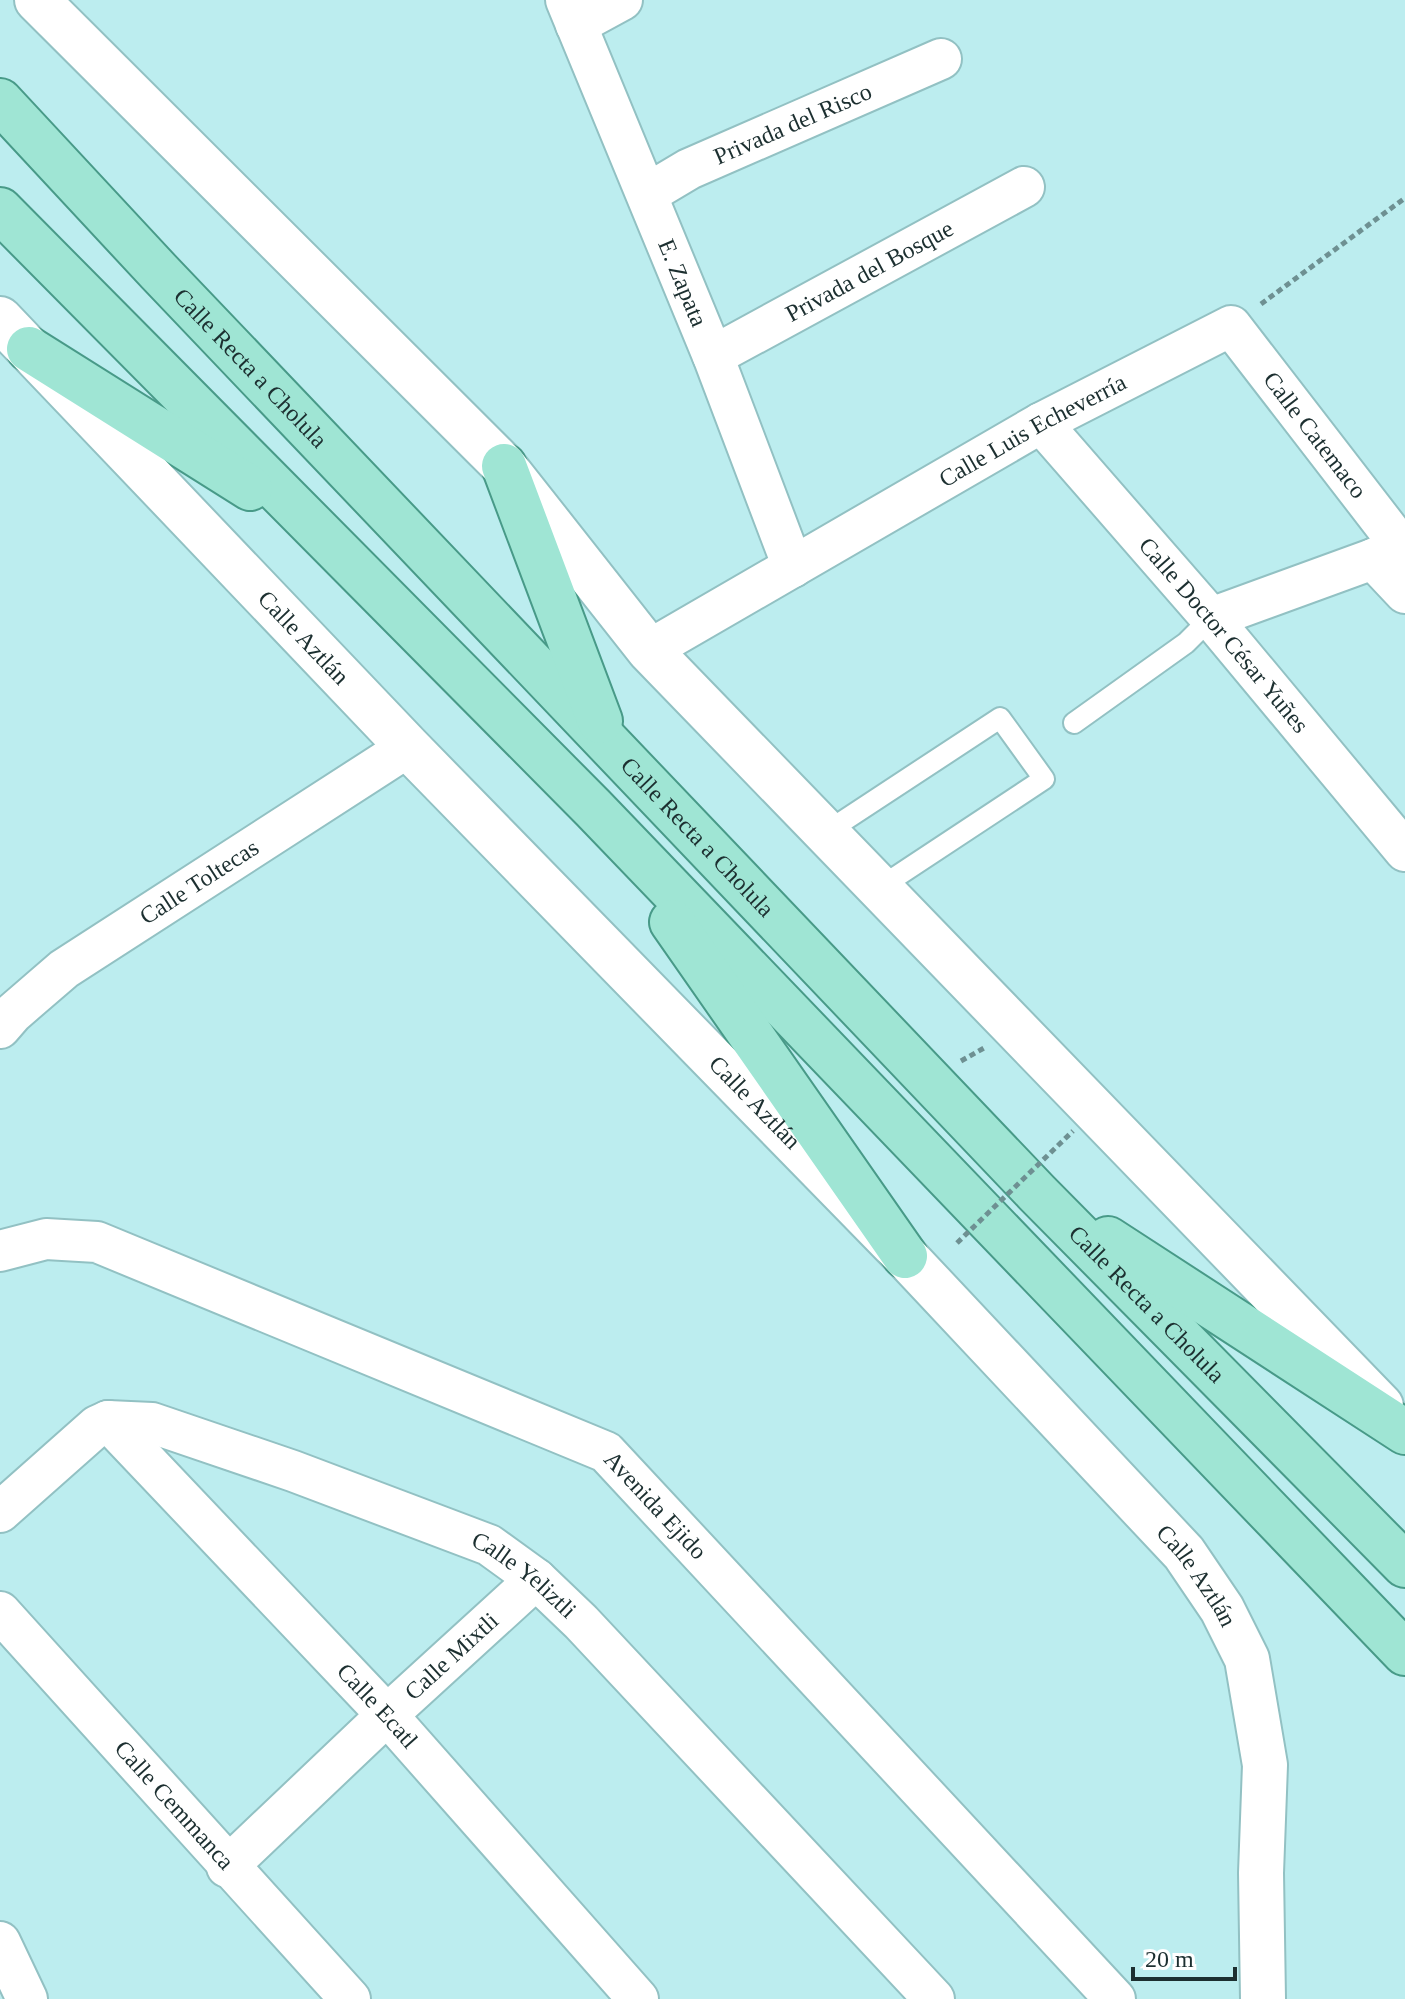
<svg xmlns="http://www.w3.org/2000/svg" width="1405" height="1999" font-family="'Times New Roman',serif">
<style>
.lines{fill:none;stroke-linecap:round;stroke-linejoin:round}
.lane-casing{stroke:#92c1c3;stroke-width:24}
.street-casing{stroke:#92c1c3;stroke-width:44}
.secondary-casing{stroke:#92c1c3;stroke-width:48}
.primary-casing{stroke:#489a88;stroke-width:48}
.path{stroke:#6e9092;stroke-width:5;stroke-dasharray:6 4;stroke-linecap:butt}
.lane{stroke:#fff;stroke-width:20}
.street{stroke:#fff;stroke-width:40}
.secondary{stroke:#fff;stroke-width:44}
.primary{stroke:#9fe5d4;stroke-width:44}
.path-bridge{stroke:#6e9092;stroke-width:5;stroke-dasharray:6 4;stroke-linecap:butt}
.labels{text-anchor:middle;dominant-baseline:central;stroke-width:7;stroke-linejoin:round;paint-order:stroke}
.street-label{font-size:24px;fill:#1c2f30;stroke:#fff}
</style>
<rect width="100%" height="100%" fill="#bcedef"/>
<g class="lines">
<defs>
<path id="lane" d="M1074 723 1186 643 1211 618
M825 833 1000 718 1044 779 879 888"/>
<g id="street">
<path id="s1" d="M566 0 713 356 793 567"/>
<path d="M576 25 622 0"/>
<path id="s2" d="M647 194 689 169 941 59"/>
<path id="s3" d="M713 356 1024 187"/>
<path id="s4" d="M1041 423 1211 618 1405 851"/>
<path d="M1373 559 1405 593"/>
<path d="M1211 618 1373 559 1405 544"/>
<path id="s5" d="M649 650 1041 423 1231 326 1400 545"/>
<path id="s6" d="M0 1028 13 1013 64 969 408 747"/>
<path id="s7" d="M0 1251 46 1239 97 1242 606 1452 1115 1999"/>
<path id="s8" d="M108 1421 387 1715 638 1999"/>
<path id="s9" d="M0 1512 97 1426 108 1421 152 1423 293 1471 489 1545 536 1579 581 1622 934 1999"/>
<path id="s10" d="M0 1612 350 1999"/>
<path id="s11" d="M227 1867 387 1715 536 1579"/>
<path d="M0 1942 27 1999"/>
</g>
<g id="secondary">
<path d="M37 0 504 466 649 650 1381 1406"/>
<path id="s12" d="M0 319 408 747 905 1256 1184 1553 1222 1609 1247 1659 1265 1765 1261 1873 1263 1999"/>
</g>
<g id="primary">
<path id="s13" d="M0 101 159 272 1037 1193 1405 1565"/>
<path d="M0 210 593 808 1405 1653"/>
<path d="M29 349 250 488"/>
<path d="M504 466 600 721"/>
<path d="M672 922 905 1256"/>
<path d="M1108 1239 1405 1432"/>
</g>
</defs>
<use href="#lane" class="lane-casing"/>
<use href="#street" class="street-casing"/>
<use href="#secondary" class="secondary-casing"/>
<use href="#primary" class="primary-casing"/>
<path class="path" d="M1261 304 1405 198
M961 1061 984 1048"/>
<use href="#lane" class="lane"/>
<use href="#street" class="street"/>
<use href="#secondary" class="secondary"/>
<use href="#primary" class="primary"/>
<path class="path-bridge" d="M957 1243 1073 1131"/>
</g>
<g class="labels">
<g class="street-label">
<text stroke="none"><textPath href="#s2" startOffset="162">Privada del Risco</textPath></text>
<text stroke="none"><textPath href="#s3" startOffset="178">Privada del Bosque</textPath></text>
<text stroke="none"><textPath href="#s1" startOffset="306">E. Zapata</textPath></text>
<text stroke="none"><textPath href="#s13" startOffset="366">Calle Recta a Cholula</textPath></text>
<text stroke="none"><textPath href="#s5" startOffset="442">Calle Luis Echeverría</textPath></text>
<text stroke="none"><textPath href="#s5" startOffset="804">Calle Catemaco</textPath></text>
<text stroke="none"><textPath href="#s4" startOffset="280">Calle Doctor César Yuñes</textPath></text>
<text stroke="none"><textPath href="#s12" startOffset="440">Calle Aztlán</textPath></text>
<text stroke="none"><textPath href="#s13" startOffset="1014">Calle Recta a Cholula</textPath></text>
<text stroke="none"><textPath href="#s6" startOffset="248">Calle Toltecas</textPath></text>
<text stroke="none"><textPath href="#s12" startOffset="1088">Calle Aztlán</textPath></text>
<text stroke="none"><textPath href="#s13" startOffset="1662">Calle Recta a Cholula</textPath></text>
<text stroke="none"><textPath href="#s7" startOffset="722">Avenida Ejido</textPath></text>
<text stroke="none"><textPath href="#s12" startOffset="1736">Calle Aztlán</textPath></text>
<text stroke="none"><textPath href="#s9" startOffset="590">Calle Yeliztli</textPath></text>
<text stroke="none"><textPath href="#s11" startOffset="308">Calle Mixtli</textPath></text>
<text stroke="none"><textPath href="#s8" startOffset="392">Calle Ecatl</textPath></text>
<text stroke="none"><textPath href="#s10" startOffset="260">Calle Cemmanca</textPath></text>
</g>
</g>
<path d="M1133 1967v12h102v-12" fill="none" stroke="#1c2f30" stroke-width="4"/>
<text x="1145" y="1967" font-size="24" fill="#1c2f30" stroke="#ffffff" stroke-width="6" paint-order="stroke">20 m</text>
</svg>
